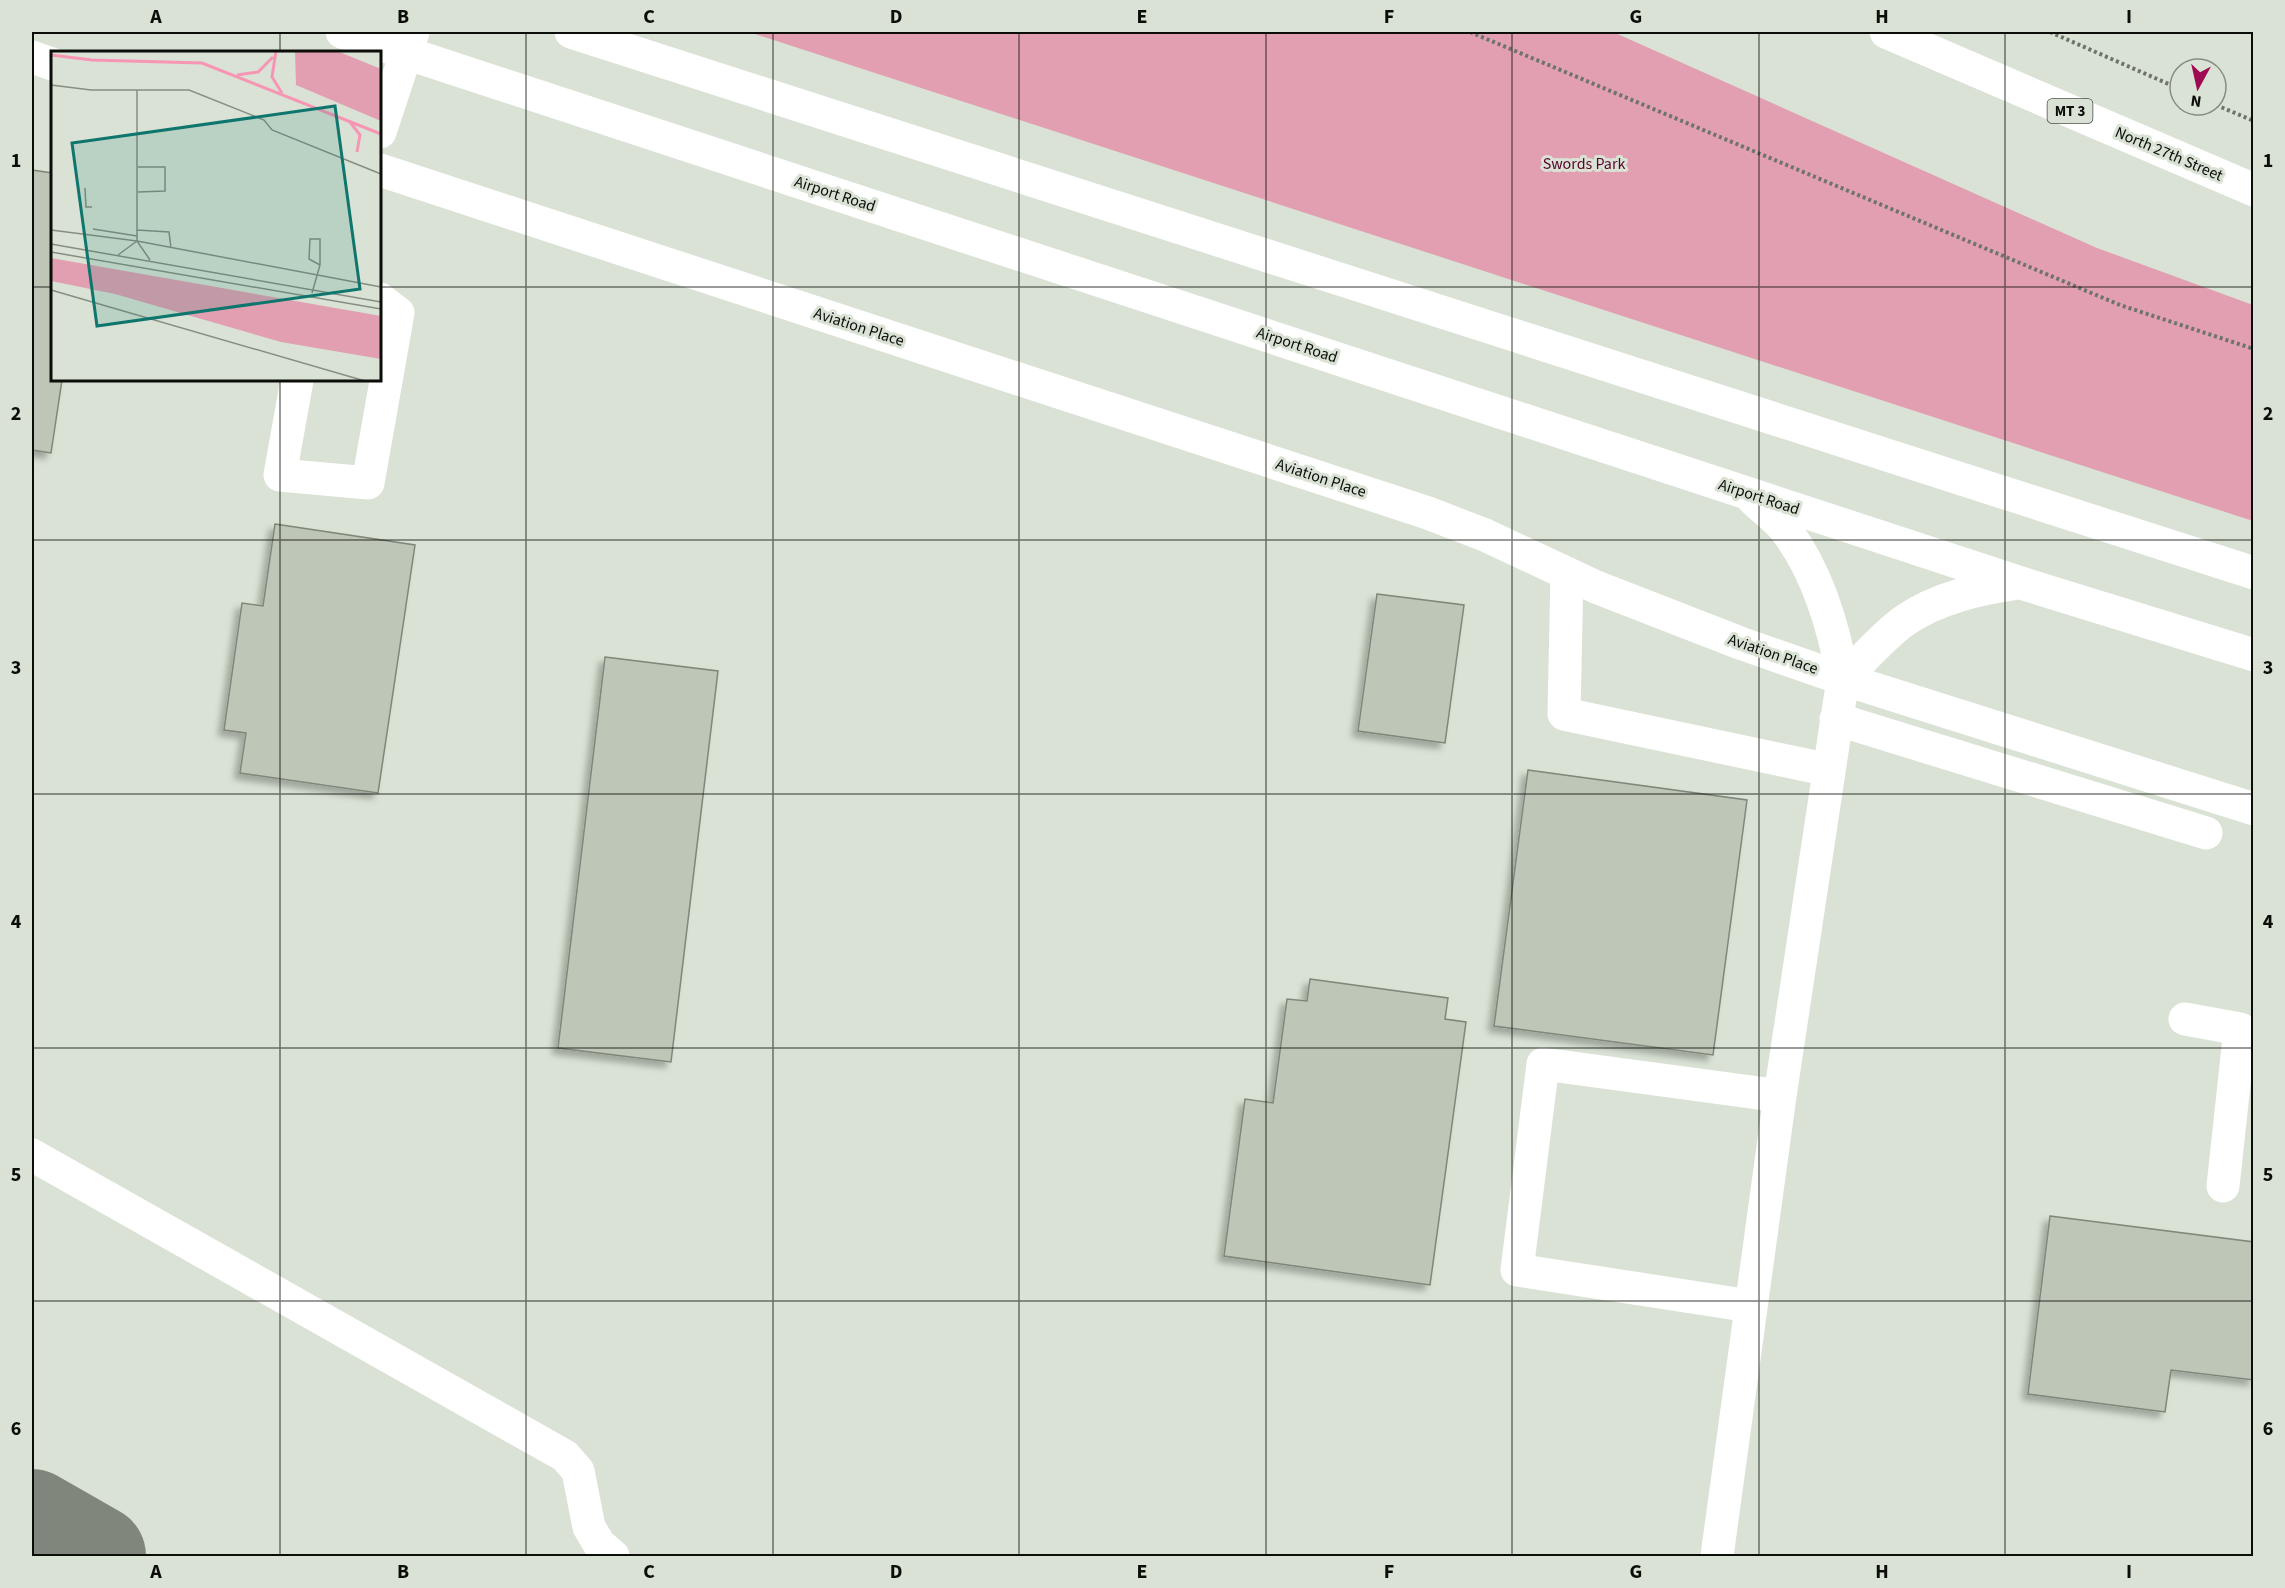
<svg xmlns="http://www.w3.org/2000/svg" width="2285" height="1588" font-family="'Source Sans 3',sans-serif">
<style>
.green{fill:#e29fb2}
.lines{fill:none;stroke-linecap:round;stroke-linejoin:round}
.taxiway{stroke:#80867c;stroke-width:102}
.building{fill:#bec6b8;stroke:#7f877a;stroke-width:1.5;filter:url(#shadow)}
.path{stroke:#6e736b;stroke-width:4;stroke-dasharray:3 3;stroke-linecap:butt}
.minor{stroke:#fff;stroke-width:33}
.major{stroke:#fff;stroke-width:33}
.highway{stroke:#fff;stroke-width:33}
.grid{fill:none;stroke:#0b0d09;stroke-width:1.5;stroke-opacity:0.55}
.labels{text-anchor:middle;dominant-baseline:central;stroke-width:6;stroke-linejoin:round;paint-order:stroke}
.shield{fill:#d9e2d4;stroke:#494d46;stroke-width:1.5}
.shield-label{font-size:15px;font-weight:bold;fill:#0b0d09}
.street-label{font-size:16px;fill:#0b0d09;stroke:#d9e2d4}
.park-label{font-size:16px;fill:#5a022c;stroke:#d9e2d4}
.inset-river{fill:none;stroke:#f796b4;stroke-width:3}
.inset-road{fill:none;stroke:#878d83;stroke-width:1.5}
.view{fill:#0f766e;fill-opacity:0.15;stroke:#0f766e;stroke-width:3}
.inset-edge{fill:none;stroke:#0b0d09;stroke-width:3}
.neatline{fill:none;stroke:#0b0d09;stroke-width:2}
.grid-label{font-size:20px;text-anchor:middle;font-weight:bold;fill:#0b0d09}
</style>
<defs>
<filter id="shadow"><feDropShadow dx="-5.5" dy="5.5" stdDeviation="3" flood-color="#0004"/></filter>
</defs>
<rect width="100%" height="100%" fill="#d9e2d4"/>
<path class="green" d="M749 32H1613L2097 248 2253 305V521Z"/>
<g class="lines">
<path class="taxiway" d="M32 1520 95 1556"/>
</g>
<path class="building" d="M32 170 52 173V380H62L51 453 32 450Z
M275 524 415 545 378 793 240 773 246 733 224 730 242 603 263 606Z
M1377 594 1464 605 1445 743 1358 731Z
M605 657 718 671 671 1062 558 1048Z
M1528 770 1747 800 1713 1055 1494 1026Z
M1310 979 1448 998 1445 1019 1466 1022 1430 1285 1224 1256 1245 1099 1273 1103 1287 999 1307 1001Z
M2050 1216 2254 1242V1380L2171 1370 2165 1412 2028 1394Z"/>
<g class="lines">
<path class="path" d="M1470 32 2120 305 2254 349
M2050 32 2180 89
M2216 105 2254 121"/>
<path class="minor" d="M32 57 52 64
M380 132 413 32
M380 170 1428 513 1485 535 1596 587 1740 643 1843 679 2254 809
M297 380 280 475 368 483 398 313 380 299
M1567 573 1564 714 1829 770
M1836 719 2206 833
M2185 1019 2240 1029 2223 1186
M32 1155 565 1456 578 1471 589 1527 599 1544 613 1556
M1750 1306 1517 1270 1543 1064 1780 1096
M1717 1556 1780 1096 1843 679"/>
<path class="major" d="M1886 32 2254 190"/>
<path class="highway" d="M342 32 2021 583 2254 655
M571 32 2254 573
M1752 498C1763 509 1779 520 1788 533 1819 575 1834 628 1843 679
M1843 679C1863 660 1882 637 1904 621 1937 598 1978 589 2018 583"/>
</g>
<path class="grid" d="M280 32V52M526 32V1556M773 32V1556M1019 32V1556M1266 32V1556M1512 32V1556M1759 32V1556M2005 32V1556M32 287H52M380 287H2254M280 380V1556M32 540H2254M32 794H2254M32 1048H2254M32 1301H2254"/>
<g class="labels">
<rect class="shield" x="2047.5" y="99" width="45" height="24" rx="4.5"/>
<g class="shield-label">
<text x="2070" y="111">MT 3</text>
</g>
<g class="street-label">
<text transform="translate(2169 154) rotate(23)">North 27th Street</text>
<text transform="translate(835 194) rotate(18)">Airport Road</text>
<text transform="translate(859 327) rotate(18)">Aviation Place</text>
<text transform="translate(1297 345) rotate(18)">Airport Road</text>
<text transform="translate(1321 478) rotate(18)">Aviation Place</text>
<text transform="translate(1759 497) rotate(18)">Airport Road</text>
<text transform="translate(1773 654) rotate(19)">Aviation Place</text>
</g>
<g class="park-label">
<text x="1584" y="164">Swords Park</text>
</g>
</g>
<g transform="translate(51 51)">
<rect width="330" height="330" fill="#d9e2d4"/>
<path d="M244 0H286L330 18V70L245 34ZM0 207 330 265V308L230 291 64 243 0 230Z" fill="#e29fb2"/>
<path class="inset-river" d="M225 0 221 26 231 42M0 4 41 9 151 12 330 83M186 24 207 21 222 6M299 71 309 84 306 101"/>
<path class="inset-road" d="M0 34 40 39H138L213 69 221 79 330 123M86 39V190M34 137 35 156H41M87 141 114 140V116H87M42 178 86 185M0 179 86 190 330 236M86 179 118 181 120 197M0 193 330 251M0 201 330 258M67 204 86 190 99 209M0 239 314 330M261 242 269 214V188H259L258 208 269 214"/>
<path class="view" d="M284 55 309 238 46 275 21 92Z"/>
<rect width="330" height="330" class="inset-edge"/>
</g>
<rect width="2285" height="1588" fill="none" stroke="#d9e2d4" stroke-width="66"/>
<g transform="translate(2198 87) rotate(188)"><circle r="28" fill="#d9e2d4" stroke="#878d83" stroke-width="1.5"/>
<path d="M0-4.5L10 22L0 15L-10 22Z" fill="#9f0b53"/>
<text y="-9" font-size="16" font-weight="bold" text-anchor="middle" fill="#0b0d09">N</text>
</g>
<rect x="33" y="33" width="2219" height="1522" class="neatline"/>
<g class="grid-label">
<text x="156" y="23">A</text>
<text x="403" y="23">B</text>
<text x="649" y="23">C</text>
<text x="896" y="23">D</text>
<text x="1142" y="23">E</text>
<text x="1389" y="23">F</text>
<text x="1636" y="23">G</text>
<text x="1882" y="23">H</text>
<text x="2129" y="23">I</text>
<text x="16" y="167">1</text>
<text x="2268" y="167">1</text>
<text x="16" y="420">2</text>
<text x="2268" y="420">2</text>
<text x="16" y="674">3</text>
<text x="2268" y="674">3</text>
<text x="16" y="928">4</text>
<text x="2268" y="928">4</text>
<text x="16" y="1181">5</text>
<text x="2268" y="1181">5</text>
<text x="16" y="1435">6</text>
<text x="2268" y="1435">6</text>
<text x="156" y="1578">A</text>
<text x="403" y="1578">B</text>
<text x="649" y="1578">C</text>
<text x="896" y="1578">D</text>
<text x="1142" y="1578">E</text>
<text x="1389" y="1578">F</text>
<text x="1636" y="1578">G</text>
<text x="1882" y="1578">H</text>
<text x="2129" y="1578">I</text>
</g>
</svg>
